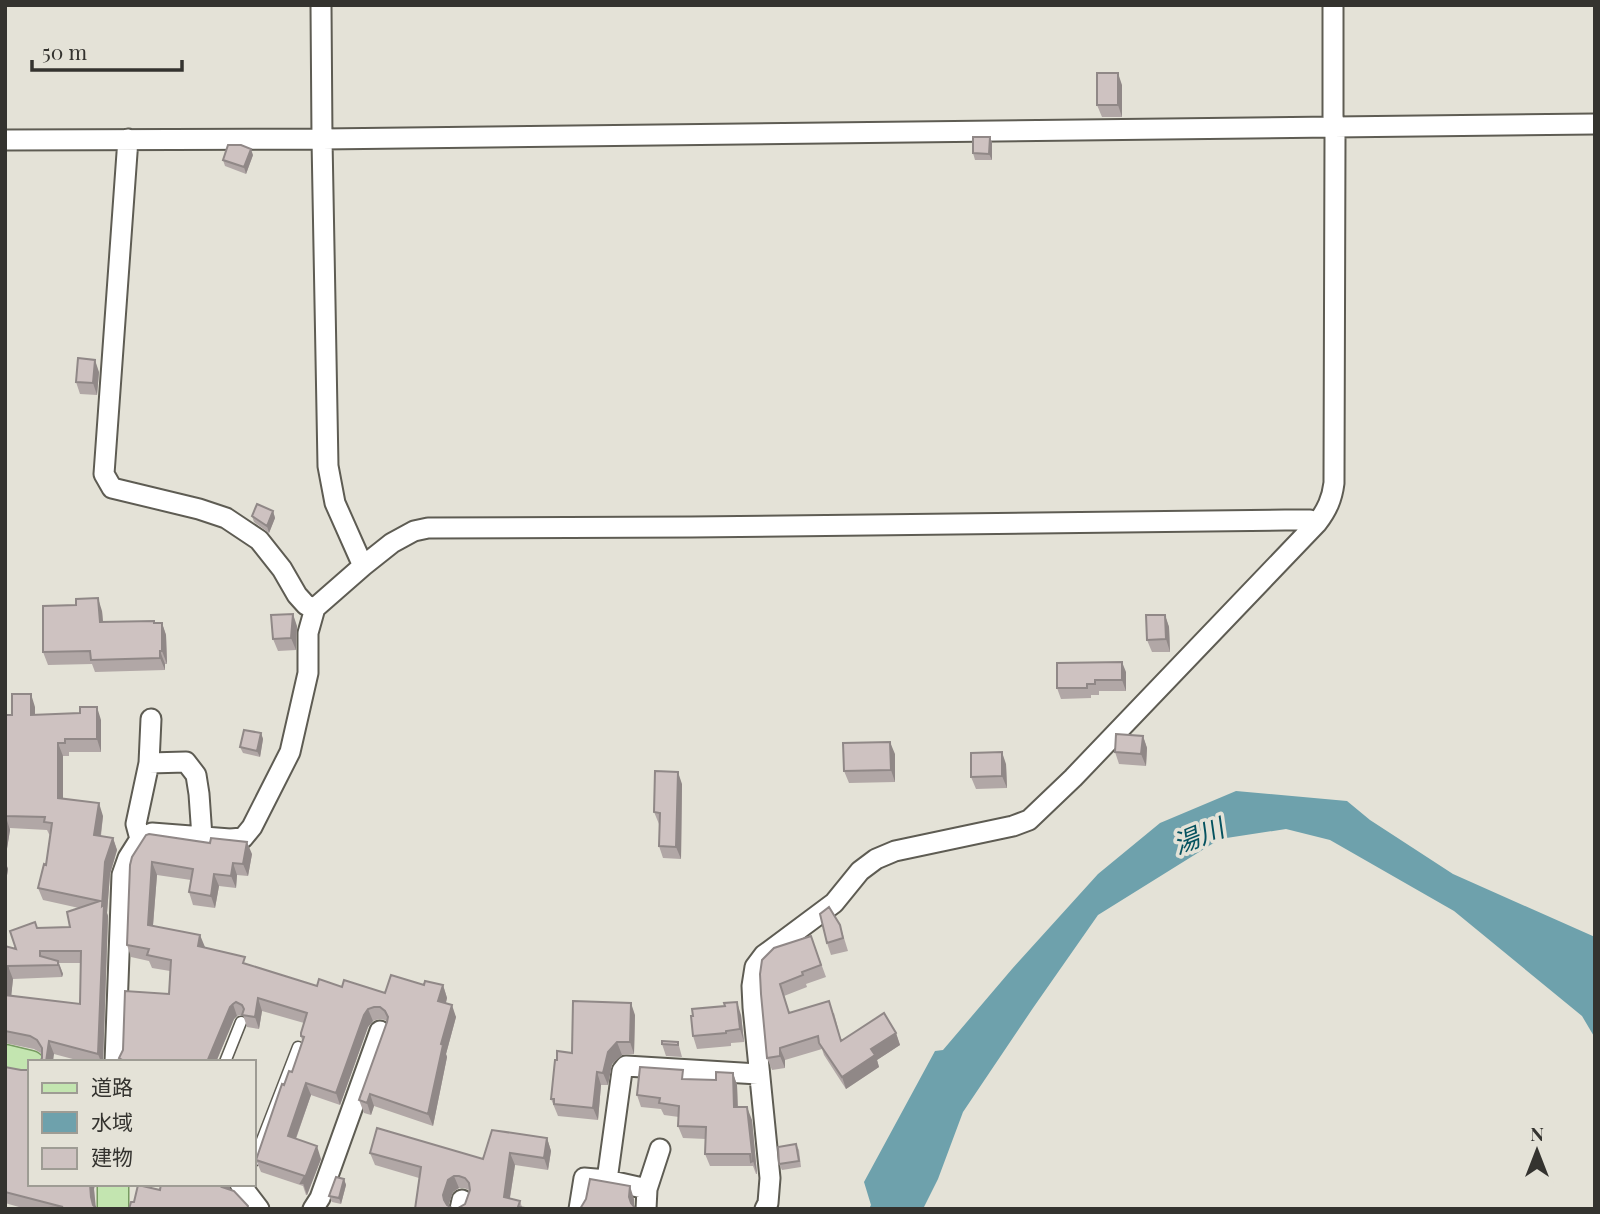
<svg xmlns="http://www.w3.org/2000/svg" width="1600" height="1214" font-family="'Playfair Display','Noto Sans JP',serif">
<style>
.water{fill:#6ea1ac}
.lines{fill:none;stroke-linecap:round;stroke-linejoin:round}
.service-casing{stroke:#5e5c53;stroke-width:13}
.minor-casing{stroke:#5e5c53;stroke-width:23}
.primary-casing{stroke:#779b61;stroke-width:33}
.service{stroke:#fff;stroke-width:10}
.minor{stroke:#fff;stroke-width:19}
.primary{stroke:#c3e5b0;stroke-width:30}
.wall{fill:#b1a7a6;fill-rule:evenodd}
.shaded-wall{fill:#908887}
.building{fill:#cec2c1;stroke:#908887;stroke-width:2;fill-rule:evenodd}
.labels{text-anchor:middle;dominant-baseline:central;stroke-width:7;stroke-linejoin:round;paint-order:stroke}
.water-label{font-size:26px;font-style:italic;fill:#05525f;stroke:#e4e2d7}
</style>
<rect width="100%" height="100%" fill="#e4e2d7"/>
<path class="water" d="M1236 791 1347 801 1370 820 1453 874 1595 937V1038L1582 1016 1454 911 1330 840 1286 829 1220 839 1098 915 1033 1008 963 1112 938 1179 923 1209H869L871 1205 864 1182 935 1051 943 1050 1012 969 1098 874 1160 823Z"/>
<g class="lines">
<defs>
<path id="service" d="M225 1062 241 1022
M254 1161 298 1047"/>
<path id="minor" d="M321 5 322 139 328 466 335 503 363 566
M128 139 104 474 112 488 199 509 226 518 259 540 282 569 297 595 306 605 315 608
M5 140 322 139 1595 124
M149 763 186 762 196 775 199 794 202 837
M140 839 136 824 149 763 151 719
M115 1062 122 875 128 858 140 839 152 833 230 839 243 838 252 827 290 752 308 673V633L315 608 363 566 392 543 414 531 428 528 691 527 1285 520H1310L1317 523
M607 1180 622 1071 626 1066 758 1074
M240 1184 259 1209
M313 1209 320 1198 380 1031
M460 1209 462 1200
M579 1209 584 1178 607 1180 647 1189
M646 1209 647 1189 660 1149
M765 1209 768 1203 770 1178 753 1007 752 986 755 967 764 955 834 903 860 871 876 859 895 851 1013 826 1029 820 1073 778 1317 523C1327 510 1332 499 1334 483L1335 137 1333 116V5"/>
<path id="primary" d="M5 1060 30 1066
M113 1209V1184"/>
</defs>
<use href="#service" class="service-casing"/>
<use href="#minor" class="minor-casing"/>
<use href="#primary" class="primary-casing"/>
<use href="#service" class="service"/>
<use href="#minor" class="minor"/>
<use href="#primary" class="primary"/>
</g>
<path class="wall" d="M1122 85V117H1102L1097 105Z
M990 137 992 143V160H975L973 153Z
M253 155 246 174 225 166 223 160Z
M99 372 97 395 80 394 76 382Z
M273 511 275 518 269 533 254 522 252 516Z
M102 611 103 622 162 623 166 635 167 664H165V670L95 672 92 664 48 665 43 652Z
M1165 615 1169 627 1170 652H1152L1147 640Z
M297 626 296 650 278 651 273 639Z
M1126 672V691H1099V695H1091V698L1061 699 1057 688Z
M35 707V715L101 720V752H69V756H63V798L103 816 101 836 113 838 117 850 110 874 107 913 108 916 103 1062H84L54 1054 42 1058 41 1053 34 1049 5 1043V946L16 949 37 928 70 927 79 908 43 900 38 888 46 865 50 835 49 834 47 830 10 828V830L5 861 8 869 5 888V715H12ZM59 963H81L80 1004 11 996 13 979 62 977 63 974Z
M261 733 263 739 260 757 243 753 240 747Z
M1143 736 1147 748 1146 766 1119 764 1115 752Z
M895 754V782L849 783 844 771Z
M1006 764 1007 788 976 789 971 777Z
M682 784 681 859 663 858 659 846V824L654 812Z
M252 854 248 876 237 875 236 888 219 886 215 908 193 905 189 892 191 880 157 875 153 926 248 965 317 986 342 987 385 993 424 985H443L447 998 446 1003 456 1017 446 1054 447 1057 433 1126 374 1106 371 1115 364 1113 359 1100 387 1022 385 1020 379 1019 373 1021 368 1027 340 1105 311 1095 296 1139 321 1159 307 1195H306L303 1186 261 1172 256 1160 284 1085 292 1072 302 1040 301 1036 304 1023 262 1011 259 1029 247 1027 243 1015H241L237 1016 234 1019 216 1062H121L119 1058 169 994 170 971 152 968 149 961 131 957 127 945 130 865Z
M840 925 848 951 831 955 827 943Z
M811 936 826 977 806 984 807 987 784 996 789 1013H834L841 1040 896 1033 900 1045 877 1060 879 1067 846 1089 824 1055 822 1049 785 1060V1068L772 1070 767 1058 761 994Z
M635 1015 634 1054 622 1055 612 1064 608 1085H601L598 1120 558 1116 551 1099 572 1053Z
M741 1015 744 1042 731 1043V1046L697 1049 693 1036Z
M678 1042 682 1057 666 1056 662 1044Z
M5 1067 30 1184H95L94 1189 95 1207 26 1209 5 1203Z
M733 1073 737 1085 738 1107 752 1120 757 1174H756L753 1166H710L705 1154 706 1139 683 1138 678 1126 679 1117 664 1115 661 1109 641 1107 637 1095 686 1079 716 1080Z
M377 1128 483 1159 492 1130 547 1138 551 1151 548 1170 515 1165 510 1198 520 1201 522 1207 532 1209H415L419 1178 375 1165 370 1153ZM459 1188H464L469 1190 465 1204 458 1208H452L448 1206 453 1192Z
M796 1144 799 1150 801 1167 782 1170 779 1164Z
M344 1179 346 1185 341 1204 332 1202 329 1196Z"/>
<path class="shaded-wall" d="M1118 73 1122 85V117L1118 105Z
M990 137 992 143V160L989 154Z
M251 149 253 155 246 174 244 167Z
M95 360 99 372 97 395 93 383Z
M273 511 275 518 269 533 267 526Z
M98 598 102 611 104 634 100 622Z
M293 614 297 626 296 650 291 638Z
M1165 615 1169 627 1170 652 1166 639Z
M162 623 166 635 167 664 162 651Z
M160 651 165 664V670L160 658Z
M1122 662 1126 672V691L1122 680Z
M31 694 35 707V727L31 715Z
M97 707 101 720V752L97 739Z
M261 733 263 739 260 757 257 751Z
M1143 736 1147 748 1146 766 1141 754Z
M890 742 895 754V782L891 770Z
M58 743 63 756V810L58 798Z
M1002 752 1006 764 1007 788 1002 776Z
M678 772 682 784 681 859 676 847Z
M99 803 103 816 99 848 94 835Z
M6 817 10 830 5 861 8 869 5 888V820Z
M113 838 117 850 110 874 107 913 108 916 103 1062H101L98 1054 102 906 105 862Z
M247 842 252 854 248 876 243 864Z
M152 862 157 875 152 937 148 925Z
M233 863 237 875 236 888 231 876Z
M214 874 219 886 215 908 211 896Z
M200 935 205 947 202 959 198 946Z
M58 961 63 974 62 977 58 965Z
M8 966 13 979 10 1008 5 995Z
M443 985 447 998 443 1013 438 1001Z
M258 998 262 1011 259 1029 255 1017Z
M737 1002 741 1015 744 1042 740 1029Z
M631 1003 635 1015 634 1054 630 1042Z
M233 1004 237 1016 234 1019 216 1062H207L230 1007Z
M452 1005 456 1017 446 1054 447 1057 433 1126 428 1114 441 1044Z
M368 1009 373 1021 368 1027 340 1105 336 1093 364 1015Z
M896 1033 900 1045 877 1060 879 1067 846 1089 842 1077 871 1049Z
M49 1041 54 1054 53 1062H46Z
M617 1042 622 1055 612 1064 608 1085 603 1073 608 1052Z
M780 1048 785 1060V1068L780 1056Z
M597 1072 601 1085 598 1120 593 1108Z
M733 1073 737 1085 738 1119 734 1107Z
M306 1083 311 1095 292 1149 288 1136Z
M370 1094 374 1106 371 1115 367 1103Z
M747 1107 752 1120 757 1174 753 1161Z
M547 1138 551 1151 548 1170 544 1158Z
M317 1146 321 1159 307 1195 303 1183Z
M510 1153 515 1165 508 1209 504 1197Z
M454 1176 459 1188 453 1192 448 1207 444 1200 443 1195 448 1180Z
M344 1179 346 1185 341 1204 339 1198Z
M90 1184H95L94 1189 96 1209H95L91 1197Z
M225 1184H229L232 1194 222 1187Z
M630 1186 634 1199V1209L629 1197Z"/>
<path class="building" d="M1097 73H1118V105H1097Z
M973 137H990L989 154 973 153Z
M228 145H241L251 149 244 167 223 160Z
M78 358 95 360 93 383 76 382Z
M257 504 273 511 267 526 252 516Z
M98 598 100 622 154 621V623H162V651H160V658L91 660 90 651 43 652V606L76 605V599Z
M293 614 291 638 273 639 271 615Z
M1146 615H1165L1166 639 1147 640Z
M1122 662V680H1095V684H1087V688H1057V663Z
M12 694H31V715L80 713V707H97V739H65V743H58V798L99 803 94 835 113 838 105 862 102 906 104 904 98 1054 49 1041 46 1062H40L42 1058V1048L37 1040 30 1036 5 1031V946L16 949 10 931 35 922 37 928 70 927 67 912 100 901 38 888 44 864 46 865 52 823 44 822 45 817 5 816V715H12ZM40 951H81L80 1004 5 995 8 966 58 965V961L40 956Z
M244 730 261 733 257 751 240 747Z
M1116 734 1143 736 1141 754 1115 752Z
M890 742 891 770 844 771 843 743Z
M1002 752V776L971 777V753Z
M655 771 678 772 676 847 659 846 660 813 654 812Z
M149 834 210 843 211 838 247 842 243 864 233 863 231 876 214 874 211 896 189 892 193 869 152 862 148 925 200 935 198 946 245 957 243 963 317 986 319 979 342 987 344 980 385 993 391 975 424 985 425 981 443 985 438 1001 452 1005 441 1044 443 1045 428 1114 370 1094 367 1103 359 1100 387 1022 388 1017 385 1011 380 1007H374L368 1009 364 1015 336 1093 306 1083 288 1136 317 1146 303 1183H301L305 1176 256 1160 282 1084 284 1085 289 1071 292 1072 304 1037 301 1036V1033L307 1013 258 998 255 1017 242 1015 244 1009 242 1005 236 1002 233 1004 230 1007 207 1062H126L119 1058 123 1050 125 991 169 994 171 960 147 955 149 949 127 945 130 865 132 857 146 835Z
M829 907 840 925 843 938 827 943 820 914Z
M811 936 821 965 802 972 803 975 780 984 789 1013 829 1001 841 1041 884 1013 896 1033 871 1049 875 1055 842 1077 819 1043 818 1036 780 1048V1056L767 1058 761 994 760 974 762 960 774 948Z
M573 1001 631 1003 630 1042H617L608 1052 603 1073 597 1072 593 1108 554 1104V1099H551L555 1060H557V1051L572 1053Z
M737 1002 740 1029 726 1031V1033L693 1036 691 1016H693L692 1009 725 1006 724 1003Z
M662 1041 678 1042V1045L662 1044Z
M5 1067 21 1070H30V1184H90L91 1197 93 1205 97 1209H32L63 1207 5 1192Z
M640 1067 683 1070 682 1079 716 1080V1072L733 1073 734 1107H747L753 1161 751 1162 750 1154H705L706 1127 678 1126 679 1106 659 1103 660 1098 637 1095Z
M377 1128 483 1159 492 1130 547 1138 544 1158 510 1153 504 1197 520 1201 518 1207 532 1209H415L421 1167 370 1153ZM454 1176H459L465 1178 469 1183 470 1190 465 1204 458 1208H452L447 1205 444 1200 443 1195 448 1180Z
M796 1144 799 1161 779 1164 778 1147Z
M336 1177 344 1179 339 1198 329 1196Z
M590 1179 630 1186 629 1197 631 1203 636 1209H580L586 1199Z
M161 1184H225L222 1187 234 1191 248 1206 247 1209H129L131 1202H134L138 1185 160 1190Z"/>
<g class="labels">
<g class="water-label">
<text transform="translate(1198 835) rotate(-22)">湯川</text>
</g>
</g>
<rect width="1600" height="1214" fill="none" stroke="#34332f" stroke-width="14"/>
<rect x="28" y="1060" width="228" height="126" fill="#e4e2d7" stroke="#9e9c94" stroke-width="2"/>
<rect x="42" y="1083" width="35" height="10" fill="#c3e5b0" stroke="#9e9c94" stroke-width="2"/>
<text x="91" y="1095" font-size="21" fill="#34332f">道路</text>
<rect x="42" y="1112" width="35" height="21" fill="#6ea1ac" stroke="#9e9c94" stroke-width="2"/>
<text x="91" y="1130" font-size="21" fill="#34332f">水域</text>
<rect x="42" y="1148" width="35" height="21" fill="#cec2c1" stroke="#9e9c94" stroke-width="2"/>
<text x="91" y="1165" font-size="21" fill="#34332f">建物</text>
<g transform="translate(1537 1151)" stroke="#e4e2d7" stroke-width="5" paint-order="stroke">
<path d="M0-5L12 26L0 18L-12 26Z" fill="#34332f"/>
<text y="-10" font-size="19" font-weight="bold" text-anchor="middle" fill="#34332f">N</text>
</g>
<path d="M32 60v10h150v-10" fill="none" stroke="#34332f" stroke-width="3.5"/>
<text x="42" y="60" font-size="21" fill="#34332f" stroke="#e4e2d7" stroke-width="5" paint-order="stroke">50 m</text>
</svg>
